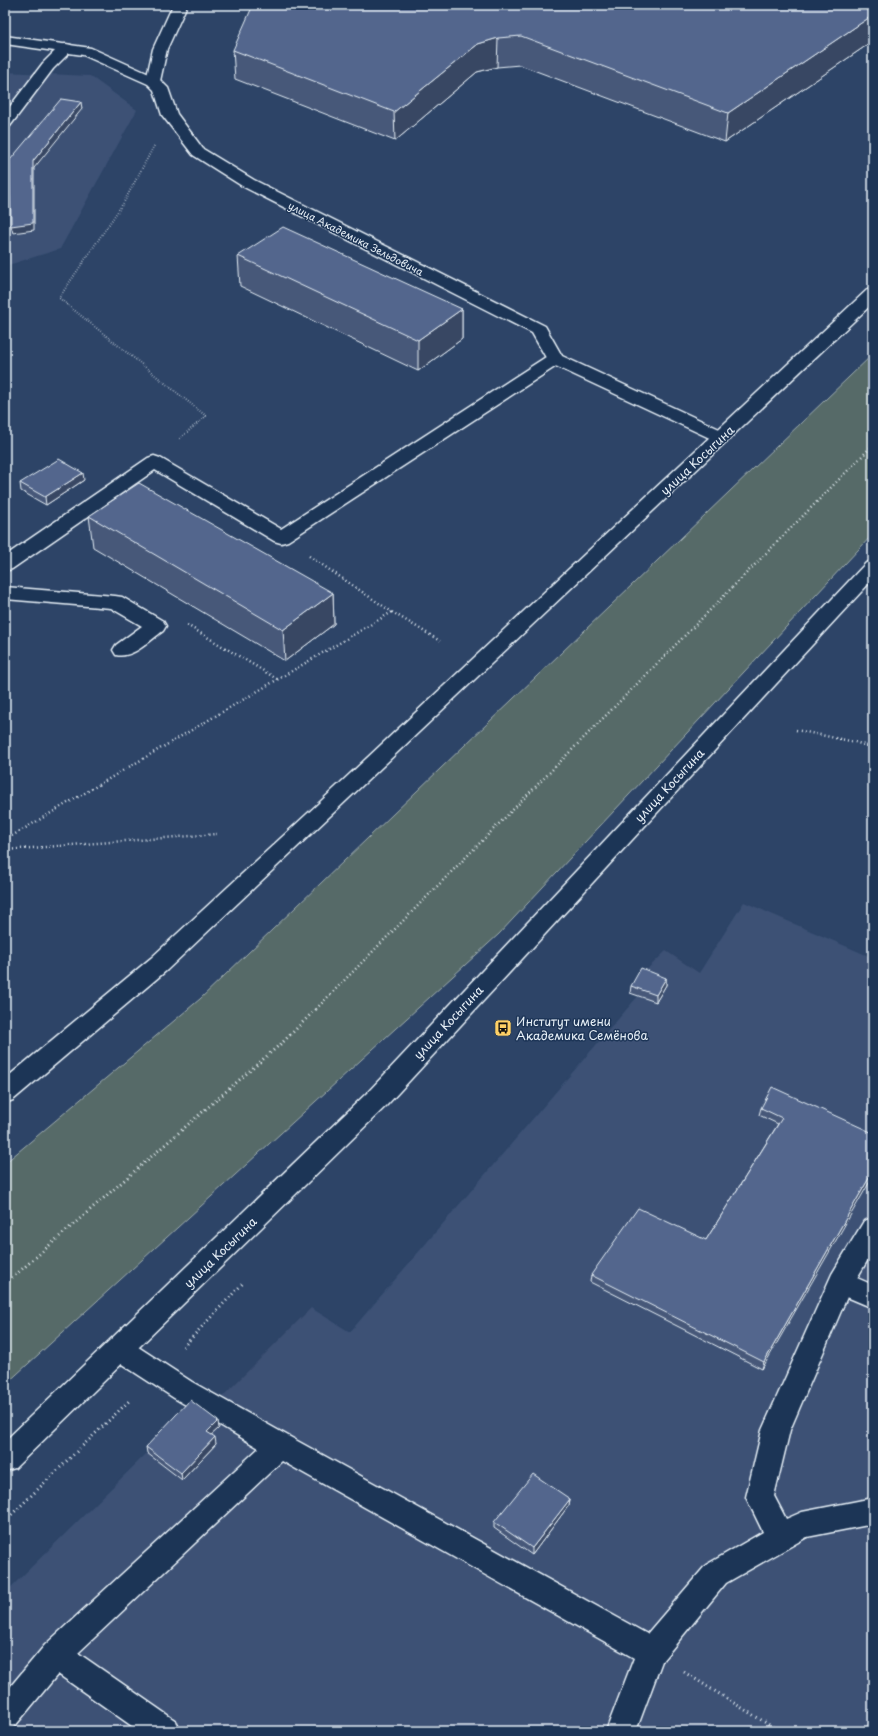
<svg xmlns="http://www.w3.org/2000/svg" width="878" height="1736" font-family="'Playpen Sans',sans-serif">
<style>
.built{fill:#3c5175}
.green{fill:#576b67;stroke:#a0aeb0}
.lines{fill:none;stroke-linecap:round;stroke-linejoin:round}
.lane-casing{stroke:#e8f1f8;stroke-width:3}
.street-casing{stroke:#e8f1f8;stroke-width:3}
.secondary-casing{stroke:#e8f1f8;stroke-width:3}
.path-far2{stroke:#e8f1f8;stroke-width:2;stroke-dasharray:0.5 2;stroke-linecap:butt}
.path-far1{stroke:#e8f1f8;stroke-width:2.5;stroke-dasharray:1 3;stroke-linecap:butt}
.path{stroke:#e8f1f8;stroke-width:3;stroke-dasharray:1 3.5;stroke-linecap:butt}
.lane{fill:#1d3557;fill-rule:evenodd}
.street{fill:#1d3557;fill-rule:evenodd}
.secondary{fill:#1d3557;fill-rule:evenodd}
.wall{fill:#475879;stroke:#e8f1f8}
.shaded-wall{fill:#394763;stroke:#e8f1f8}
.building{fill:#52668d;stroke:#e8f1f8}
.labels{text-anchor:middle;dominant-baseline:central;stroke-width:3;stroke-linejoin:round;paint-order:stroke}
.far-street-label{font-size:10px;fill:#e8f1f8;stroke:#1d3557}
.street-label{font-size:12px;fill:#e8f1f8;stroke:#1d3557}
.poi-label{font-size:12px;fill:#e8f1f8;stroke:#1d3557;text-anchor:start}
</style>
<rect width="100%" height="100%" fill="#2d4467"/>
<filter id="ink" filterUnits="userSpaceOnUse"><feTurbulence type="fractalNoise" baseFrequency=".025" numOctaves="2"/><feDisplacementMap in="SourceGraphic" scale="8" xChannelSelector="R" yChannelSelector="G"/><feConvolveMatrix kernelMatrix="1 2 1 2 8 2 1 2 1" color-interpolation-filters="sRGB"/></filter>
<g filter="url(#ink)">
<path class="built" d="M5 72 90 76 137 110 60 249 5 266Z
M744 902 873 958V1731H5V1593L147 1453 191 1407 213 1406 311 1308 350 1332 638 996 640 976 666 951 699 973Z"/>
<path class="green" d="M873 354V534L499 934 5 1385V1163L200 999Z"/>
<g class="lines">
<defs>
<path id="lane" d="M173 5H187L167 49 160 81 158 84 153 85 148 84 146 81 153 49Z
M66 44 71 45 73 48 71 51 53 69 10 126 5 128V113L43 63 61 45Z
M555 354 561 355 564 359 561 363 288 541 281 543 274 541 155 470 12 569 5 571V556L148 458 154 456 160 458 281 529 549 355Z
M5 587 115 596 122 597 163 621 166 626 163 631C150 640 133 659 116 655L113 650 116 645 142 626 111 608 5 599Z
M873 1218V1251L857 1278 873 1285V1308L847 1297 790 1430 774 1496 786 1519 802 1512 873 1498V1524L807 1537 726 1583 662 1661 636 1731H606L634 1658 282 1461 78 1653 176 1721 180 1731H139L58 1674 15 1726 5 1731V1693L45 1645 259 1448 174 1398 111 1357 107 1349 111 1341 120 1337 129 1341 192 1382 290 1437 647 1634 706 1565 763 1532 746 1497 762 1430 832 1274 864 1221Z"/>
<path id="street" d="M5 36 91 48 158 78 168 88 177 114 203 149 254 180 545 326 562 356 728 433 731 437 728 441 722 442 716 441 549 363 532 333 242 186 193 155 162 115 154 90 148 84 83 55 5 44Z"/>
<path id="secondary" d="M873 289V303L167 970 13 1100 5 1103V1079L151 958 319 803 867 290Z
M873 561V579L387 1105 15 1468 5 1471V1441L369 1091 866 563Z"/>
</defs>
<use href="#lane" class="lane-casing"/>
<use href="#street" class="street-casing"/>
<use href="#secondary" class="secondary-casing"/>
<path class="path-far2" d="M154 146 124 202 59 298 206 416 178 440"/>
<path class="path-far1" d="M309 556 392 612 440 641
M187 625 277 679
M796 730 855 742 873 748
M5 840 392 612
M5 850 217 834
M316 1009 873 445"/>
<path class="path" d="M5 1284 284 1041 317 1008
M183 1347 244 1282
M5 1521 130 1400
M684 1672 779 1731"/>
<use href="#lane" class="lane"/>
<use href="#street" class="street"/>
<use href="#secondary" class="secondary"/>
</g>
<path class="wall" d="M873 5V41L725 142 520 65 497 67 477 72 395 141 235 79 233 50Z
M238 256 462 309V339L418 371 240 286Z
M84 480 46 505 21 491 20 483Z
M89 516 333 593 334 624 285 661 93 547Z
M666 978V985L656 1002 630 993 631 986Z
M761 1108 873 1133 762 1369 590 1282 591 1275 706 1240 778 1124 759 1115Z
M219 1428 211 1435 216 1444 182 1480 147 1453 146 1447Z
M570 1499 569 1505 532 1555 494 1528V1522Z"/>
<path class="shaded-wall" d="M873 15V41L725 142 728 113Z
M498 38 497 67 477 72 395 141 394 112 478 44Z
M81 102 82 109 34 168V230L13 233 11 226 33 161Z
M462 309V339L418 371V340Z
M83 473 84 480 46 505 45 497Z
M333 593 334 624 285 661 283 630Z
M666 978V985L656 1002V995Z
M873 1171V1176L762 1369 764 1362Z
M218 1421 219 1428 208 1438 207 1432Z
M215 1437 216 1444 182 1480 181 1473Z
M570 1499 569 1505 532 1555V1548Z"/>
<path class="building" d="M253 5H873V15L728 113 521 36 498 38 478 44 394 112 233 50Z
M61 99 81 102 33 161V223L11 226 10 160Z
M283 227 462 309 418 340 238 256Z
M59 459 83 473 45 497 20 483Z
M139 483 333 593 283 630 89 516Z
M641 968 666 978 656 995 631 986Z
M772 1087 873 1133V1171L764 1362 591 1275 638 1208 706 1240 782 1118 761 1108Z
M190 1400 218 1421 207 1432 215 1437 181 1473 146 1447Z
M533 1474 570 1499 532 1548 494 1522Z"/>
</g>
<defs>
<symbol id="bus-square" viewBox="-11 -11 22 22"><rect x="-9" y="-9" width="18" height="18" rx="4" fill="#ffd166" stroke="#1d3557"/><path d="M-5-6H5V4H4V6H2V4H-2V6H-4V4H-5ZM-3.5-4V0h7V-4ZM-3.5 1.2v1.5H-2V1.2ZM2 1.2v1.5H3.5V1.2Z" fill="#111"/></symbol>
</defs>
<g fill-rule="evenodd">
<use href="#bus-square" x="493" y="1018" width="20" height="20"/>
</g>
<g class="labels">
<g class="far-street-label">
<text transform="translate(356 238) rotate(27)">улица Академика Зельдовича</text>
</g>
<g class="street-label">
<text transform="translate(697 460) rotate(-43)">улица Косыгина</text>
<text transform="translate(669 785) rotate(-47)">улица Косыгина</text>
<text transform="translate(448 1022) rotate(-47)">улица Косыгина</text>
<text transform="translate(220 1252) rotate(-44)">улица Косыгина</text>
</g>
<g class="poi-label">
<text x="516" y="1021">Институт имени<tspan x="516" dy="14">Академика Семёнова</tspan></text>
</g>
</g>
<rect width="878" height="1736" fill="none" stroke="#1d3557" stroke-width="20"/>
<rect x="10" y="10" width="858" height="1716" fill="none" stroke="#e8f1f8" stroke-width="1.5" filter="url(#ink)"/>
</svg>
